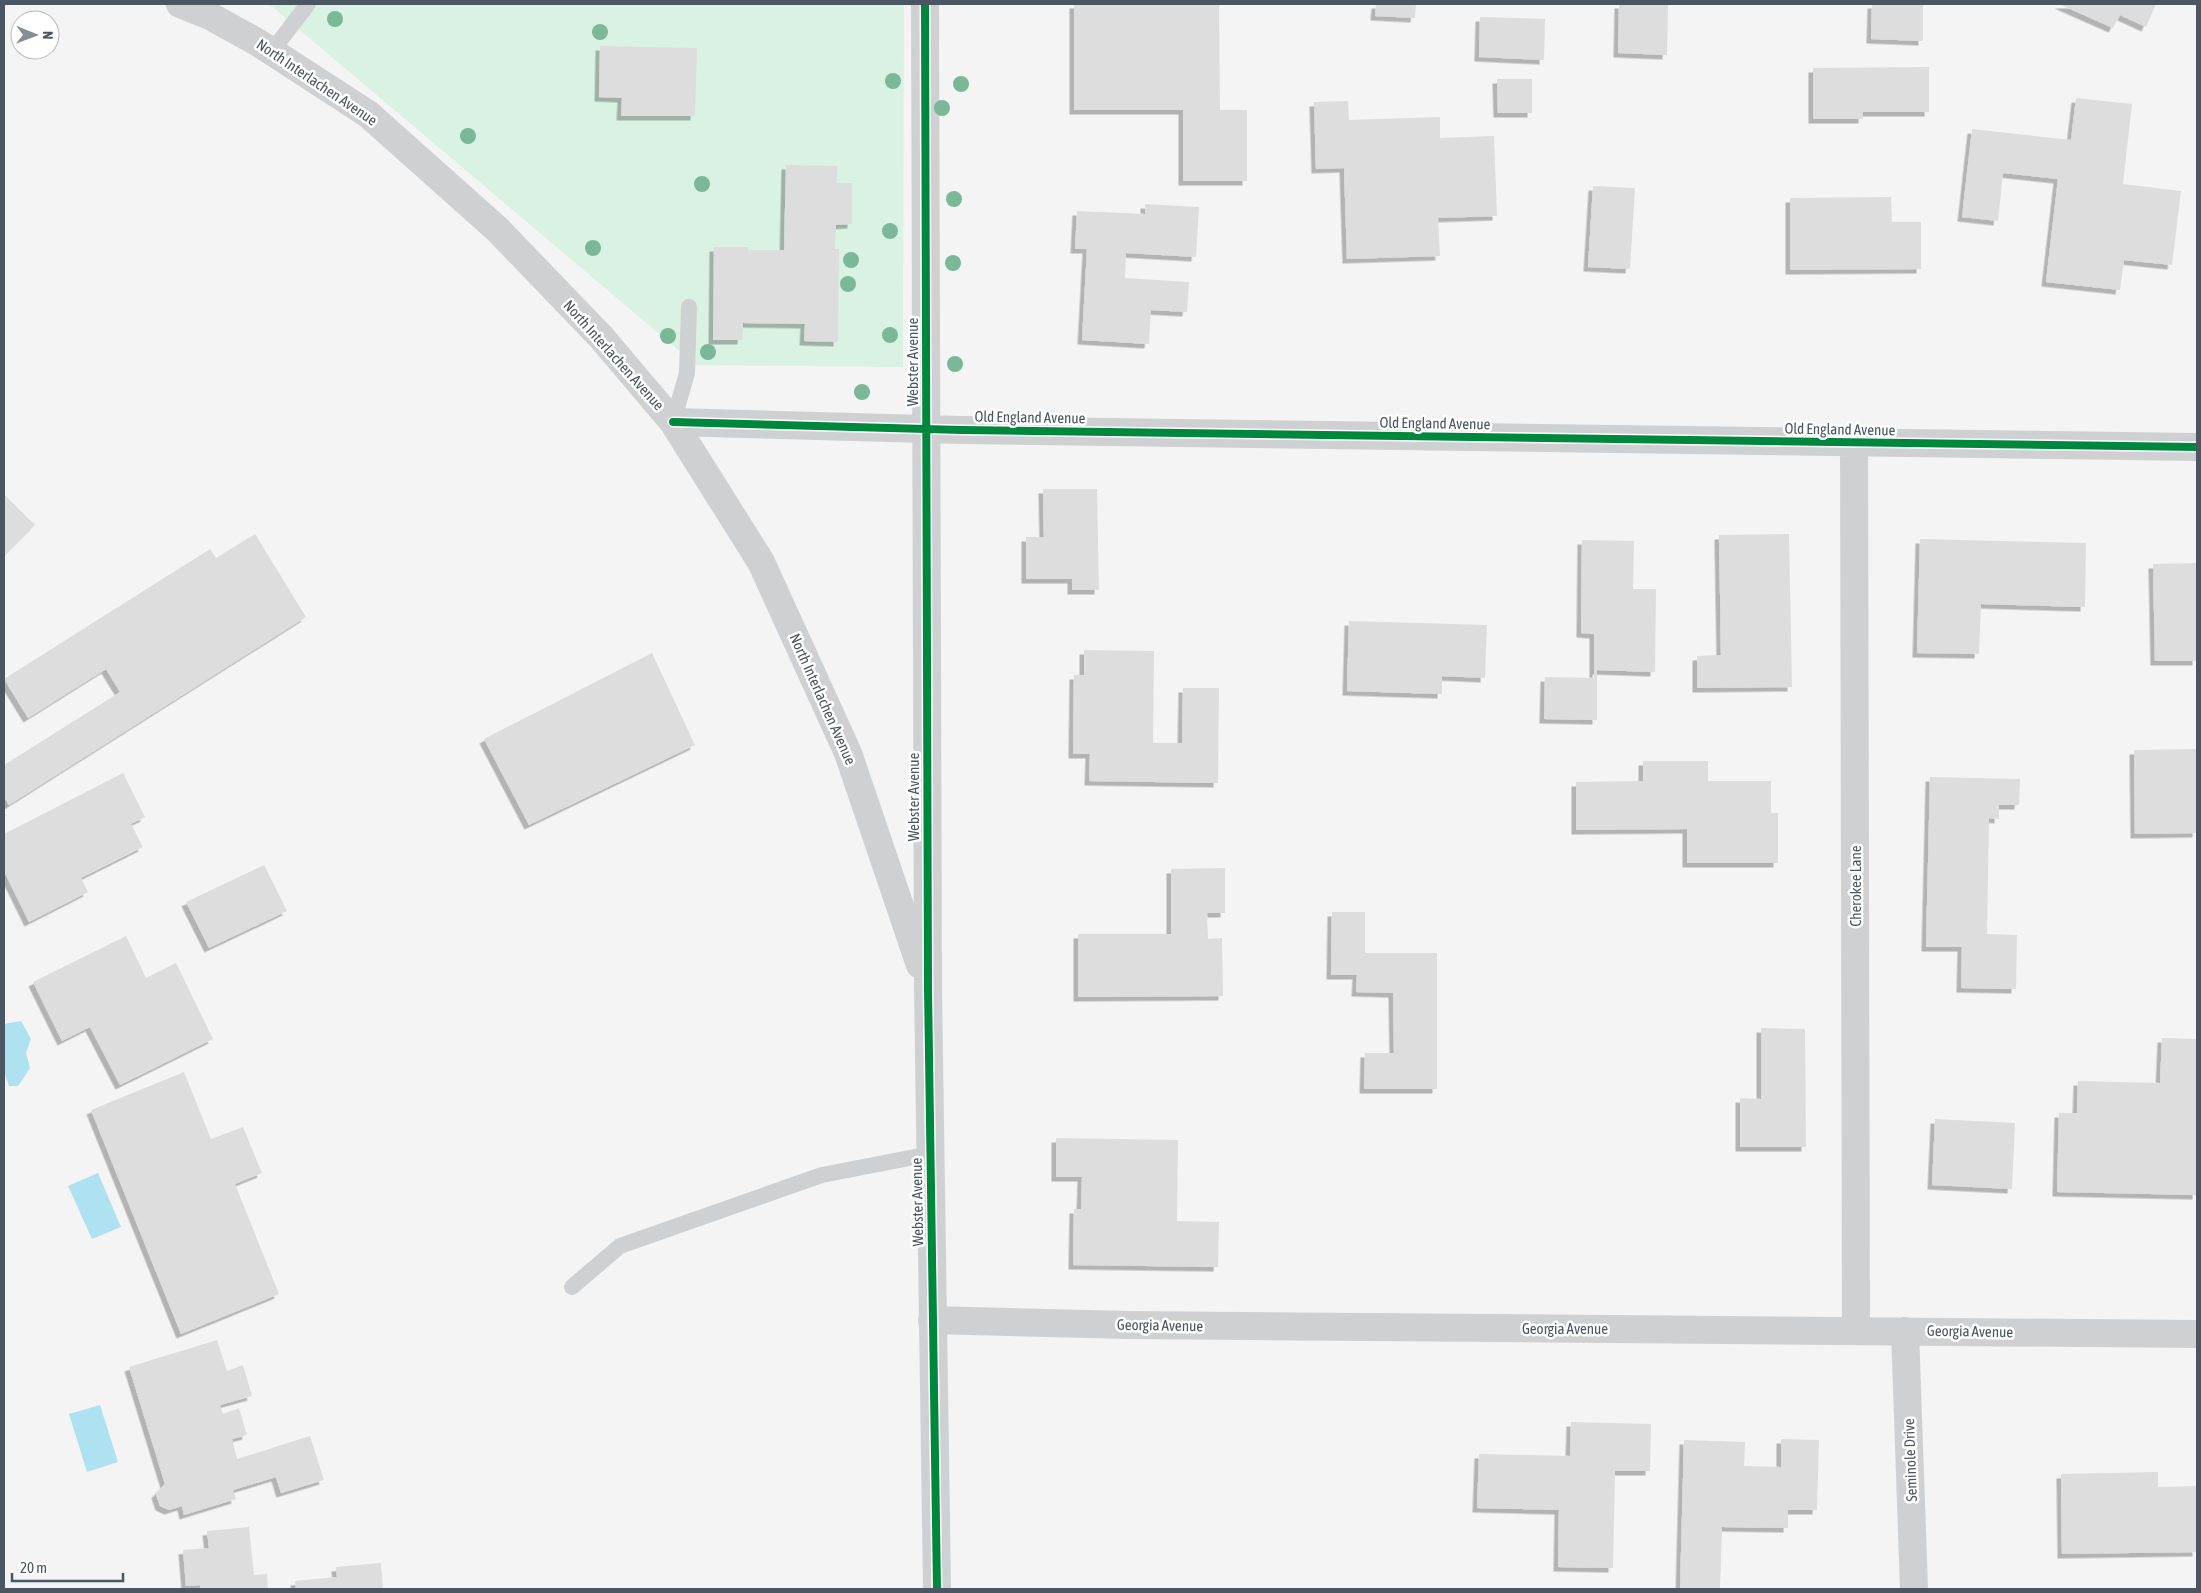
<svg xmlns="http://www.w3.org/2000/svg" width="2201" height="1593" font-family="'Asap Condensed',sans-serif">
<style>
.green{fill:#d9f2e3}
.water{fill:#aee2f0}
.building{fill:#ddddde;filter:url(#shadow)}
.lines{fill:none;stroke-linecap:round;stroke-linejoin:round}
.lane{stroke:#ced0d2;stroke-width:16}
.street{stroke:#ced0d2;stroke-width:28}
.cycleway-casing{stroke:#fff;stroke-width:11}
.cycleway{stroke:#00873e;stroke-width:8}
.tree{fill:#7ab899}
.labels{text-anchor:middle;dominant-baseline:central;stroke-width:5;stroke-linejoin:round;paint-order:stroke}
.street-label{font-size:15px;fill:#4a5661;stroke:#fff}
</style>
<defs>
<filter id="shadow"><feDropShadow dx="-4.5" dy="4.5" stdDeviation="0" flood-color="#0004"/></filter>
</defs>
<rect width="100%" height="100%" fill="#f4f4f4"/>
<path class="green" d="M269 4H904L903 367 696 365Z"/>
<path class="water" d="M21 1021 31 1039 26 1053 30 1068 18 1086H9L4 1071V1024Z
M98 1173 121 1227 92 1239 68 1186Z
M100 1405 118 1462 87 1472 69 1414Z"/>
<path class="building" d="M1074 4H1219L1220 110H1247V181H1183V110H1074Z
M1376 4H1416L1415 18 1375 16Z
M1619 4H1668L1667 55 1618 53Z
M1872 4H1923V41L1871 39Z
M2059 4H2156L2146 27 2120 15 2113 28Z
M1480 17 1545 19 1544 60 1479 57Z
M600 46 697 48 695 116H621L622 98 599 97Z
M1929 67V112H1863V119H1813V68Z
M1497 79H1532V113H1498Z
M2076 98 2132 104 2123 184 2181 191 2172 265 2124 260 2120 290 2046 282 2058 179 2003 173 1998 221 1962 217 1972 129 2071 140Z
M1348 101 1349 120 1440 117V138L1494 136 1497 216 1438 218 1440 256 1347 259 1344 168 1316 169 1314 102Z
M786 165 837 166V183H852V224L836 225 835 249H839L838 342 804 341 805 324 743 323 742 340H713L714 247H748V250H784Z
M1593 186 1635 188 1630 269 1588 267Z
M1891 197 1892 222H1921V269L1790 270V198Z
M1145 204 1199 207 1196 257 1126 253 1125 278 1189 282 1187 312 1151 310 1149 344 1082 340 1087 249H1075L1077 211 1145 214Z
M1043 489H1097L1099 590H1072V579H1026V537H1044Z
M4 494 35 525 4 556Z
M255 534 306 617 9 805 4 797V765L120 692 106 669 28 718 4 679 210 549 216 558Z
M1789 534 1792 687 1697 688V656L1721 655 1719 535Z
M1920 539 2086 543 2085 607 1981 604 1979 654 1917 653Z
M1582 540 1634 541 1633 589H1656L1655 672 1597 670V720L1544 719 1545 677 1594 678V634L1581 633Z
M2197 563V661H2155L2153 564Z
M1349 621 1487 625 1485 678 1442 676V694L1347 691Z
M1084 650 1154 651 1153 743H1182L1183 688H1219L1218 783 1089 781 1090 754H1073L1074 675H1084Z
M652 653 695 745 529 825 484 739Z
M2197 749V833L2135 834 2134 750Z
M1643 761H1708V781H1771V813H1778V863H1687V829L1576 830V782L1643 781Z
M123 773 145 817 131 824 143 847 81 878 88 892 29 922 4 871V834Z
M1930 777 2020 779 2019 805H1999V819L1989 818 1987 934 2017 935 2016 989 1961 988 1962 947H1926Z
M264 865 287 911 209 948 186 902Z
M1225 868V913H1207L1208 939 1222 938 1223 996 1078 997V934H1171V869Z
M1332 912H1365V953H1437V1089H1364L1365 1053H1394L1393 993 1356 992 1357 975H1331Z
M126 936 146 978 176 963 213 1039 120 1085 90 1027 62 1041 33 982Z
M1761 1028 1805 1029 1806 1147H1740V1098L1761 1099Z
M2162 1038 2197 1039V1195L2057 1192 2059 1113H2077L2078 1081 2160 1083Z
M184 1072 211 1139 243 1127 262 1173 235 1184 279 1294 181 1334 91 1110Z
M1935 1119 2015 1123 2012 1189 1932 1185Z
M1056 1138 1178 1140 1177 1221 1219 1222 1218 1267 1073 1265 1074 1209H1081L1082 1177H1056Z
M217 1340 227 1371 243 1365 252 1396 220 1405 223 1414 239 1408 247 1435 232 1439 237 1459 310 1436 324 1480 281 1493 276 1477 233 1490 236 1499 184 1515 182 1506 169 1510 160 1506 156 1494 165 1484 129 1367Z
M1571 1422 1651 1424 1650 1471H1615L1613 1568 1558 1567 1559 1510 1477 1508 1479 1454 1570 1456Z
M1781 1439 1819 1440 1817 1510H1788V1528L1722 1527 1720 1589H1680L1684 1440 1745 1442 1744 1466 1781 1467Z
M2158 1472V1487L2197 1486V1552L2062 1554 2061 1474Z
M249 1527 254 1575 267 1574 268 1589H200V1585L186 1586 183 1550 209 1548 207 1531Z
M381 1563 383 1589H296L295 1581 337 1577 336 1567Z"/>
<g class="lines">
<path class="lane" d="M272 51 308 4
M673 422 687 373 689 307
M572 1287 620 1246 822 1175 930 1154"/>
<path class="street" d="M180 4 210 16 257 42 368 114 497 229 601 337 673 422 761 562 848 753 920 965
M925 4 928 988 937 1589
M673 422 962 430 2197 447
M1854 443 1856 1330
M932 1320 1128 1325 2197 1334
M1905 1331 1914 1589"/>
<defs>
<path id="cycleway" d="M925 4 928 988 937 1589
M673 422 962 430 2197 447"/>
</defs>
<use href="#cycleway" class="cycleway-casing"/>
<use href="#cycleway" class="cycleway"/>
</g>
<g class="tree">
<circle cx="335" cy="19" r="8"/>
<circle cx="600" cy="32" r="8"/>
<circle cx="893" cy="81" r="8"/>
<circle cx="961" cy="84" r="8"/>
<circle cx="942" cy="108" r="8"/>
<circle cx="468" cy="136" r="8"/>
<circle cx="702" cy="184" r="8"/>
<circle cx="954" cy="199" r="8"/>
<circle cx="890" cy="231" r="8"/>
<circle cx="593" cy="248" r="8"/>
<circle cx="851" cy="260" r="8"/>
<circle cx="953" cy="263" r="8"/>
<circle cx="848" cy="284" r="8"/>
<circle cx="890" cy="335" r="8"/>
<circle cx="668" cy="336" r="8"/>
<circle cx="708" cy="352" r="8"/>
<circle cx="955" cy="364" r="8"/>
<circle cx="862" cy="392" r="8"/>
</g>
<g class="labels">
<g class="street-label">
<text transform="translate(317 82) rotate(34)">North Interlachen Avenue</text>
<text transform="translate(614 355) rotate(48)">North Interlachen Avenue</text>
<text transform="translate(912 362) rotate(-90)">Webster Avenue</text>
<text transform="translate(1030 417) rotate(1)">Old England Avenue</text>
<text transform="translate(1435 423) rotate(1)">Old England Avenue</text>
<text transform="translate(1840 429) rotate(1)">Old England Avenue</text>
<text transform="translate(823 699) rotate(66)">North Interlachen Avenue</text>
<text transform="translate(913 797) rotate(-90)">Webster Avenue</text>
<text transform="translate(1855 886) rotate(-90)">Cherokee Lane</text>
<text transform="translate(917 1202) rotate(-91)">Webster Avenue</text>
<text transform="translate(1160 1325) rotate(1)">Georgia Avenue</text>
<text x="1565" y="1328">Georgia Avenue</text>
<text transform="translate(1970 1331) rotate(1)">Georgia Avenue</text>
<text transform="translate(1910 1460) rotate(-92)">Seminole Drive</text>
</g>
</g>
<rect width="2201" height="1593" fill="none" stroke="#4a5661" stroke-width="10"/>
<g transform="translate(35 35) rotate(91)"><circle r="24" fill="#ffffff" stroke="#b7bbc0"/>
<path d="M0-4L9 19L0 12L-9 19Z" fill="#868d94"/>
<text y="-8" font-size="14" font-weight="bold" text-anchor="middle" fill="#4a5661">N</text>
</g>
<path d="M12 1573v8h111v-8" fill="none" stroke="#4a5661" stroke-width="2.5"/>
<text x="20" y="1573" font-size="15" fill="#4a5661" stroke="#ffffff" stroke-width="4" paint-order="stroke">20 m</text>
</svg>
